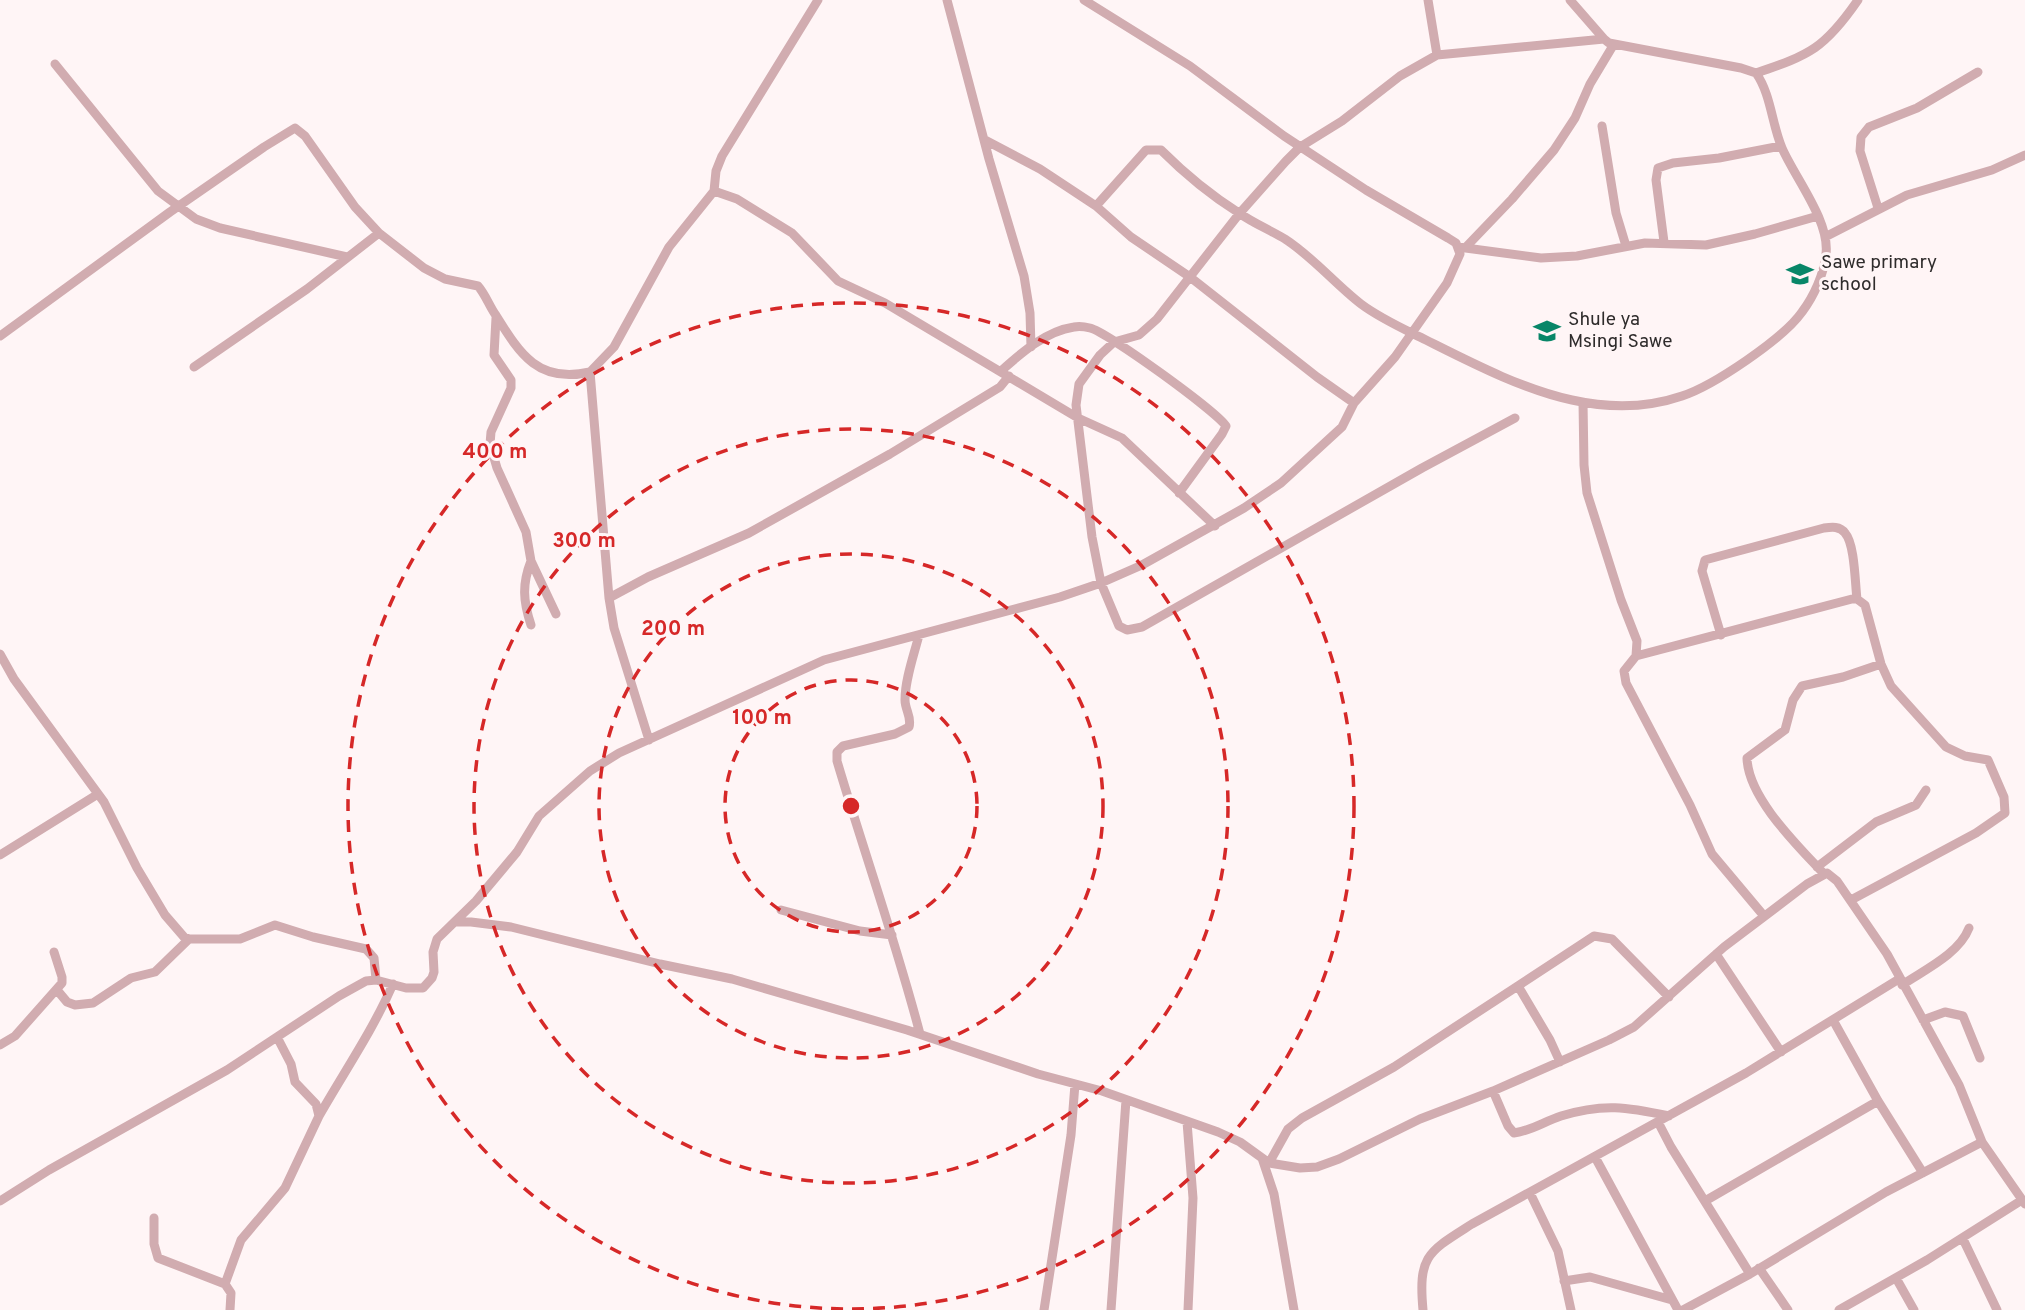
<svg xmlns="http://www.w3.org/2000/svg" width="2025" height="1310" font-family="Overpass,sans-serif">
<style>
.lines{fill:none;stroke-linecap:round;stroke-linejoin:round}
.minor{stroke:#d1acb0;stroke-width:9}
.ring{fill:none;stroke:#d62828;stroke-width:3.5;stroke-dasharray:12 9}
.labels{text-anchor:middle;dominant-baseline:central;stroke-width:6;stroke-linejoin:round;paint-order:stroke}
.poi-label{font-size:19px;fill:#2f2c2c;stroke:#fff5f6;text-anchor:start}
.centre{fill:#d62828;stroke:#fff5f6;stroke-width:3.5}
.ring-label{font-size:21px;text-anchor:middle;font-weight:bold;fill:#d62828;stroke:#fff5f6;stroke-width:6;stroke-linejoin:round;paint-order:stroke}
</style>
<rect width="100%" height="100%" fill="#fff5f6"/>
<g class="lines">
<path class="minor" d="M947 0 989 159 1024 276 1030 313 1031 347
M1428 0 1437 55
M55 64 158 191 196 219 220 228 347 257
M1756 73C1810 55 1825 48 1858 0
M1602 126 1616 213 1626 246
M985 140 1040 169 1096 206 1131 237 1190 277 1317 377 1354 403
M714 191 737 199 792 233 838 281 885 303 1078 418 1122 438 1215 526
M1096 206 1146 150H1161C1184 173 1212 196 1239 213 1253 223 1270 230 1285 239 1313 257 1335 284 1361 304 1381 319 1404 329 1426 340 1470 362 1524 390 1572 400 1608 408 1647 408 1682 396 1713 386 1783 339 1802 312 1814 296 1824 274 1826 254 1830 221 1795 178 1782 148 1772 125 1771 94 1756 73L1741 68 1609 43 1604 39 1570 0
M1878 208 1860 151 1861 137 1869 127 1917 108 1978 72
M379 233 424 268 445 279 478 286C485 294 489 305 495 314 520 354 538 384 590 372L614 347 669 247 714 191 716 171 722 156 818 0
M1825 237 1907 195 1992 170 2025 155
M1664 242 1656 180 1658 168 1673 163 1719 158 1781 146
M1458 247 1541 258 1577 256 1645 243 1706 245 1755 234 1818 216
M1466 247 1512 199 1554 150 1575 118 1590 84 1614 44
M496 318 494 355 511 380V388L491 432 490 444 497 468 526 532 531 561 556 614
M0 336 170 212 264 147 295 128 305 136 355 207 379 233 307 289 194 367
M1001 371C1021 353 1046 331 1074 327 1079 326 1086 327 1090 328 1107 332 1216 411 1226 426L1222 434 1179 493
M590 372 609 598 614 628 649 740
M1583 402 1584 465 1587 493 1621 600 1637 641 1636 656 1624 671 1626 683 1690 805 1712 854 1764 916
M1515 418 1422 468 1142 627 1127 630 1119 626 1101 583 1092 537 1076 405 1079 384 1100 355 1114 342 1139 335 1157 319 1239 214 1286 161 1300 147 1342 121 1400 76 1437 55 1604 39
M609 598 648 577 749 533 890 454 1000 387 1009 376
M531 625C523 601 522 584 531 561
M919 635C914 655 905 679 905 700 905 710 912 717 909 727L895 734 843 746 837 752V761C864 852 896 942 920 1034
M1721 635 1702 571 1705 560 1824 528C1832 527 1840 526 1845 533 1855 544 1855 584 1857 599
M0 654 14 679 104 802 137 868 165 915 184 937 189 939H240L275 925 313 937 366 949 374 958 376 980
M1636 656 1852 599H1857L1865 605 1881 664 1891 686 1946 747 1965 756 1988 760 2004 797 2005 813 1976 833 1851 900
M0 855 98 794
M1817 867 1876 822 1916 805 1926 790
M1824 874C1798 846 1748 798 1747 758L1785 730 1793 700 1802 686 1843 677 1881 664
M781 910 860 931 892 935
M455 922H471L511 927 660 964 732 979 907 1030 1038 1074 1102 1091 1218 1132 1240 1142 1269 1163 1300 1168 1317 1167 1339 1159 1420 1119 1493 1091 1609 1040 1634 1027 1724 947 1807 884 1827 873 1837 881 1887 954 1959 1085 1982 1142 2025 1204
M1716 954 1781 1052
M1902 985C1924 970 1959 954 1969 928
M1518 986 1550 1040 1560 1062
M57 990 67 1002 75 1005 93 1003 131 978 155 972 189 939
M1833 1020 1878 1101 1923 1173
M1923 1020 1945 1012 1963 1016 1980 1058
M0 1045 15 1036 62 983V977L54 952
M1493 1091 1508 1126 1514 1133C1531 1131 1545 1121 1561 1116 1603 1103 1627 1107 1669 1116
M319 1116C344 1072 373 1030 393 984
M1187 1122 1193 1198 1188 1310
M1658 1122 1671 1147 1750 1274
M1595 1157 1678 1310
M1262 1158 1274 1194 1294 1310
M1269 1163 1288 1129 1302 1118 1394 1067 1594 936 1612 939 1669 997
M1530 1193 1558 1251 1571 1310
M0 1201 49 1170 227 1070 339 996 366 981 376 980 406 988H423L432 978 434 972 433 952 437 939 476 901 517 852 539 816 590 771 619 753 824 660 1060 597 1101 583 1142 565 1244 508 1281 483 1342 427 1354 403 1395 357 1447 283 1460 254 1456 243 1448 238 1366 190 1284 136 1190 66 1084 0
M1705 1201 1878 1101
M154 1218V1244L158 1258 225 1284 231 1293 230 1310
M1963 1239 1997 1310
M1759 1268 1788 1310
M1896 1278 1914 1310
M1564 1281 1590 1277 1672 1300
M225 1284 241 1240 285 1188 319 1116 316 1104 295 1082 291 1064 277 1037
M1044 1310 1071 1135 1075 1084
M1111 1310 1126 1100
M1423 1310C1418 1255 1428 1252 1472 1224L1746 1073 1899 979
M1683 1310 1750 1274 1886 1192 1982 1142
M1839 1310 1927 1260 2022 1200"/>
</g>
<g class="ring">
<circle cx="851" cy="806" r="126"/>
<circle cx="851" cy="806" r="252"/>
<circle cx="851" cy="806" r="377"/>
<circle cx="851" cy="806" r="503"/>
</g>
<defs>
<symbol id="school-bare" viewBox="-9 -9 18 18"><path d="M0-5L7-2L0 1L-7-2ZM-4 1L0 2.5L4 1V4Q0 6-4 4Z" fill="#088668" stroke="#fff5f6" stroke-width="2.5" paint-order="stroke"/></symbol>
</defs>
<g fill-rule="evenodd">
<use href="#school-bare" x="1781" y="255" width="38" height="38"/>
<use href="#school-bare" x="1528" y="312" width="38" height="38"/>
</g>
<g class="labels">
<g class="poi-label">
<text x="1821" y="263">Sawe primary<tspan x="1821" dy="22">school</tspan></text>
<text x="1568" y="320">Shule ya<tspan x="1568" dy="22">Msingi Sawe</tspan></text>
</g>
</g>
<circle cx="851" cy="806" r="10" class="centre"/>
<g class="ring-label">
<text x="495" y="458">400 m</text>
<text x="584" y="547">300 m</text>
<text x="673" y="635">200 m</text>
<text x="762" y="724">100 m</text>
</g>
</svg>
